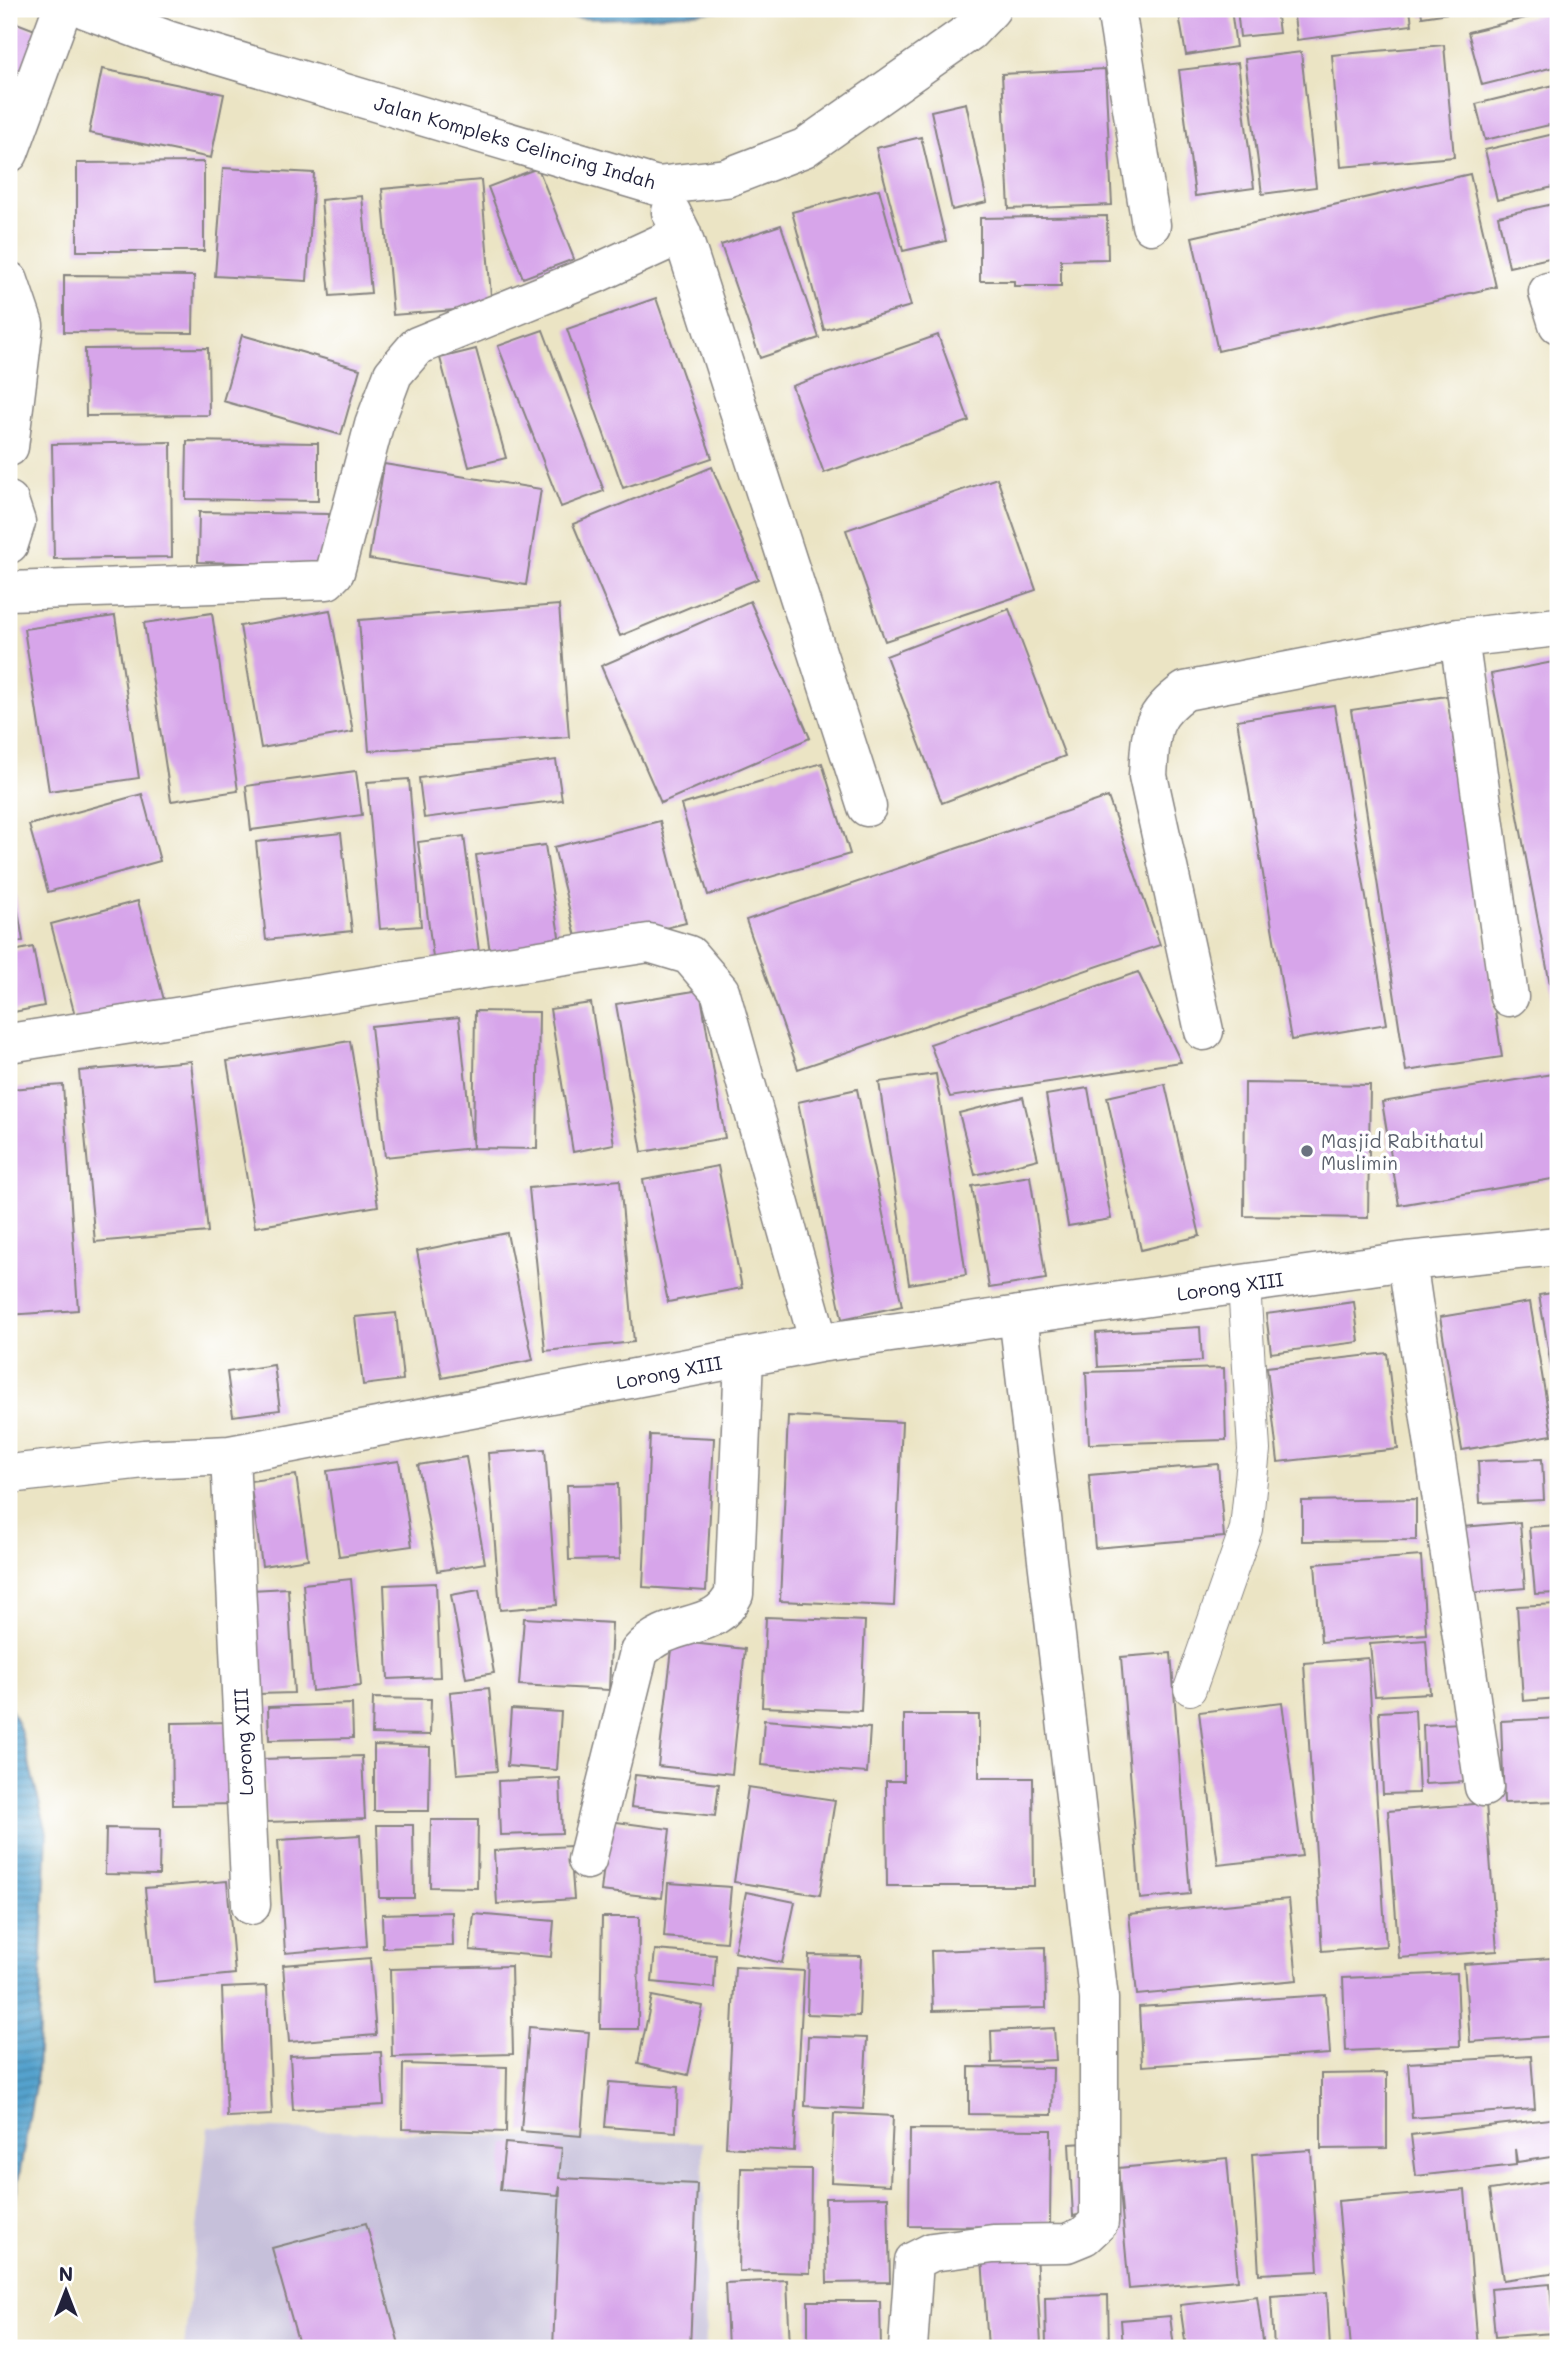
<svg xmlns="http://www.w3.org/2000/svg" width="1567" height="2357" font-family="Mali,sans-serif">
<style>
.industrial{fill:#c6c0da}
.water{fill:url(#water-rules);stroke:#3b6284;stroke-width:2}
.building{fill:#d7a5ea}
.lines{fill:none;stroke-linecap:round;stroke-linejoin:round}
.service-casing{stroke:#868380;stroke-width:34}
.minor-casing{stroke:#868380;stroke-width:41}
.service{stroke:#fff;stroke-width:32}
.minor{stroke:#fff;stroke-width:38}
.worship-dot{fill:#6b7280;stroke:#fff;stroke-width:2.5}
.labels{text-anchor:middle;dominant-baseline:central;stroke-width:7;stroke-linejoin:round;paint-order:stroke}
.street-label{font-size:19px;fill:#22223b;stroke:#fff}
.worship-label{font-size:19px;fill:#5b616d;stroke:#fff;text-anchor:start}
</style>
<defs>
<pattern id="water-rules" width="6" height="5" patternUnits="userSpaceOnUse" patternTransform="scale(1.75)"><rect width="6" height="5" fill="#54a2cd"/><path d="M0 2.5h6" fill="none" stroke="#4584a8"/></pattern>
</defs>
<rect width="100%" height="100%" fill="#fff"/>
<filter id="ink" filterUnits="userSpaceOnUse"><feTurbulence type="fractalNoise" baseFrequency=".0143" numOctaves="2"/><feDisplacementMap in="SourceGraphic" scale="14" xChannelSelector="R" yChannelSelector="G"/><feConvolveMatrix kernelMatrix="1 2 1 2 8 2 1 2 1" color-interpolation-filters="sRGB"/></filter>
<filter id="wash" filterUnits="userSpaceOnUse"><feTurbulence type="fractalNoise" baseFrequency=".00686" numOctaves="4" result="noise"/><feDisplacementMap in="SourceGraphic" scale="28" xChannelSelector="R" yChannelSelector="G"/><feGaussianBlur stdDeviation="1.57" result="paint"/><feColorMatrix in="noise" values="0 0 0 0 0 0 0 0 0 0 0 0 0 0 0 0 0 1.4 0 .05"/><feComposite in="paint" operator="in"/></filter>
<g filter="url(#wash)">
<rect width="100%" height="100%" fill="#ebe4c4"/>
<path class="industrial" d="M208 2127 703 2142 706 2348H184Z"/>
<path class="water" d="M513 9H729C661 17 580 26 513 9Z
M9 1705 20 1729 47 1832 37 2074 9 2232Z"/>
<g id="blocks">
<path class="building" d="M1178 9H1231L1236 47 1186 55Z
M1237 9H1276L1279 33 1240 37Z
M1293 9H1410L1412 25 1297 40Z
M1421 9H1469V10L1422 17Z
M1558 10V66L1482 85 1468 32Z
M9 20 43 33 28 76 9 69Z
M1444 45 1454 157 1341 167 1332 55Z
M1301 52 1316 187 1262 194 1245 59Z
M1238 63 1254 188 1195 196 1179 70Z
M102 69 224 94 211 158 89 133Z
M1105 69 1112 205 1009 209 1002 74Z
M1558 84V123L1485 140 1476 104Z
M966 103 987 202 952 210 931 111Z
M1558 133V186L1497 200 1485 150Z
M921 137 946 241 903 251 876 148Z
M204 162V251H77V163Z
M223 168 314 173 307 281 215 276Z
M538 168 574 259 523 278 488 187Z
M1470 174 1496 287 1218 351 1192 237Z
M481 180 492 307 393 315 382 189Z
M879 189 911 306 824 330 792 212Z
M362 196 371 293 330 296 321 200Z
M1558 203V256L1509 267 1498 216Z
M1107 216 1108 259 1061 260V286H1014V281H980V218Z
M781 225 819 338 760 358 721 245Z
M64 275 194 276 193 333 64 332Z
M656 298 712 458 623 488 567 329Z
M543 330 604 491 561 507 498 346Z
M242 335 360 369 341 435 223 401Z
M938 335 969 421 824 473 792 386Z
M208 348 209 415 86 416 85 349Z
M476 349 506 458 469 467 440 358Z
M187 441 318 443V501L186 499Z
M171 442 172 557 54 559 52 444Z
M384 464 541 489 526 585 369 559Z
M712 467 758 579 620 636 573 524Z
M997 478 1036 590 885 641 846 530Z
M199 512 329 514 328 565 198 562Z
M750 601 810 738 661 803 601 666Z
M559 605 569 737 369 751 359 620Z
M1009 609 1065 756 942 803 886 656Z
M330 610 353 732 261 748 240 626Z
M212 613 238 791 171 801 144 623Z
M115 616 139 778 49 791 24 629Z
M1558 661V1021H1557L1491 674Z
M1447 696 1502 1057 1406 1071 1351 710Z
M1334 705 1387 1024 1291 1040 1237 720Z
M556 760 562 800 424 818 419 778Z
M822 763 850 854 708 895 681 805Z
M356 771 362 815 251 830 246 786Z
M409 779 421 926 380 929 367 782Z
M142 794 160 861 48 892 29 825Z
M1108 797 1160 945 798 1069 746 920Z
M660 821 686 923 579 949 554 847Z
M341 833 352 931 266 940 256 842Z
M464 836 481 967 435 973 418 842Z
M545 845 561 949 491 959 476 855Z
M9 856 23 941 9 943Z
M138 901 164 1000 77 1023 51 924Z
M33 947 44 1006 9 1013V952Z
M1138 972 1181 1062 950 1097 930 1044Z
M700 990 725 1138 642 1152 616 1004Z
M591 1003 614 1144 573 1152 550 1009Z
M475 1011 539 1012 537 1149 473 1148Z
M459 1017 473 1148 385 1157 371 1026Z
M350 1041 378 1206 255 1227 227 1061Z
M191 1061 208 1232 95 1242 79 1071Z
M1558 1073V1178L1399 1205 1382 1102Z
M936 1074 966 1275 909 1284 879 1082Z
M1245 1083 1370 1085 1368 1218 1244 1216Z
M1165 1084 1200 1236 1141 1250 1107 1097Z
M63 1085 78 1310 9 1315V1089Z
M1088 1088 1111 1219 1068 1226 1046 1095Z
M857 1089 902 1306 842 1319 798 1102Z
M1023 1097 1038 1159 975 1175 959 1113Z
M718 1166 742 1288 668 1302 643 1180Z
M1030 1176 1046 1279 989 1288 972 1186Z
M620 1180 634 1342 545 1351 529 1188Z
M507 1233 533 1360 442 1378 417 1251Z
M1558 1292V1401L1557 1402 1539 1295Z
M1354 1302 1359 1342 1271 1353 1266 1314Z
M1530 1302 1552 1435 1462 1450 1440 1317Z
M396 1313 403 1380 363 1385 355 1317Z
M1200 1327 1202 1361 1098 1367 1096 1333Z
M1387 1353 1398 1449 1278 1462 1267 1367Z
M274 1365 280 1410 233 1416 227 1372Z
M1224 1368 1226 1440 1089 1444 1086 1372Z
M788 1416 902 1422 894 1606 780 1601Z
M650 1435 714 1438 706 1591 643 1587Z
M545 1449 557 1605 500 1610 488 1453Z
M466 1457 485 1563 437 1571 418 1465Z
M1542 1459 1544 1500 1480 1503 1478 1461Z
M399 1461 412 1546 339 1556 327 1471Z
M1218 1464 1224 1537 1095 1548 1089 1475Z
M296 1475 308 1559 262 1566 250 1481Z
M618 1484 620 1559 569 1560 567 1485Z
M1416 1499V1540L1302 1541V1501Z
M1520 1522 1525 1588 1469 1593 1463 1527Z
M1558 1525V1593L1535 1594 1529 1527Z
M1421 1556 1426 1634 1321 1642 1315 1564Z
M351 1579 361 1686 312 1691 303 1584Z
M436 1583 440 1677 388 1679 384 1585Z
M288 1588 294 1693 257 1694 251 1590Z
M479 1590 494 1673 466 1678 451 1595Z
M1558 1604V1698L1523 1701 1517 1606Z
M766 1617 865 1621 861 1711 762 1707Z
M524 1618 612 1623 609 1690 519 1685Z
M1426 1640 1430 1693 1375 1696 1370 1644Z
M673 1641 745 1649 732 1774 658 1766Z
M1171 1653 1190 1894 1140 1899 1121 1657Z
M1368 1658 1386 1946 1322 1951 1304 1663Z
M489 1688 497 1771 457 1774 450 1692Z
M373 1698 431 1699 430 1735 372 1734Z
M1282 1702 1302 1856 1218 1865 1199 1712Z
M352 1704 353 1738 269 1740 268 1707Z
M511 1709 561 1712 557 1770 507 1766Z
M1415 1710 1419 1793 1383 1794 1379 1712Z
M904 1715H979V1778H1033L1034 1886H887L886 1781H904Z
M1558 1718V1801L1504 1803 1501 1721Z
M764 1720 870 1728 867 1773 761 1765Z
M235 1722 237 1804 173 1805 172 1723Z
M1461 1723 1464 1782 1425 1784 1423 1725Z
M374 1745 430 1747 429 1811H374Z
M362 1756 365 1819 266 1822 263 1759Z
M635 1775 719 1784 715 1816 631 1807Z
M560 1778 562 1833 500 1835 498 1781Z
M748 1787 835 1800 820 1895 734 1882Z
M1486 1803 1497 1951 1399 1958 1388 1811Z
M431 1820H478L477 1888 430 1887Z
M609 1821 670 1829 662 1898 601 1891Z
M377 1825H413L414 1898H379Z
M106 1828 160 1829 159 1875 105 1874Z
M360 1835 367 1946 285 1953 278 1840Z
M570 1846 574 1899 497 1904 494 1851Z
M227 1881 235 1974 154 1982 145 1888Z
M668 1883 731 1887 726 1942 664 1937Z
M746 1892 795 1902 782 1963 734 1952Z
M1289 1899 1297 1980 1137 1995 1129 1914Z
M452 1912 453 1946 383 1948 382 1914Z
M474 1914 554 1921 551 1957 470 1950Z
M602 1917H639L638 2029H600Z
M1045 1947 1046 2008 933 2011 931 1951Z
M655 1950 716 1955 714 1988 652 1982Z
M809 1955 861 1956 859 2016 807 2014Z
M370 1958 376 2035 289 2042 283 1965Z
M1551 1958 1557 2036 1470 2042 1464 1964Z
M511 1966 513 2054 392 2057 390 1969Z
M735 1967 804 1971 794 2151 726 2147Z
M1457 1973 1460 2046 1346 2051 1343 1978Z
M267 1986 272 2115 227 2117 222 1988Z
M1326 1995 1330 2054 1142 2066 1139 2007Z
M652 1996 703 2006 688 2075 638 2064Z
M529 2027 589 2032 581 2136 521 2131Z
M1054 2028 1056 2060 992 2063 991 2031Z
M808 2036 867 2038 863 2109 805 2106Z
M381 2052 384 2105 293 2110 290 2056Z
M1531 2056 1535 2109 1412 2118 1408 2063Z
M403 2064 507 2067 506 2132 402 2129Z
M969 2067 1053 2068 1052 2115 969 2114Z
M1387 2073V2148L1321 2149V2074Z
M609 2082 678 2087 676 2132 605 2127Z
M834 2113 893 2116 890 2185 831 2182Z
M1558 2118V2156L1517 2162 1515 2149 1516 2165 1416 2176 1411 2135Z
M910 2129 1051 2130 1050 2227 909 2226Z
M505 2143 562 2148 559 2178 697 2184 690 2348H553L560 2186 558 2195 500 2190Z
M1086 2143 1093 2212 1073 2216 1069 2144Z
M1311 2150 1318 2271 1259 2274 1252 2154Z
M1227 2158 1238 2280 1129 2289 1118 2168Z
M741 2168 811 2169 810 2273 739 2271Z
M1558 2180V2272L1503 2280 1490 2190Z
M1465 2190 1478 2348H1351L1338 2201Z
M888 2197 890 2282 827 2283 825 2198Z
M366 2223 400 2348H300L272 2248Z
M1036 2253 1041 2345 988 2348 982 2257Z
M787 2280 790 2348H728L725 2283Z
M1550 2284 1554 2333 1495 2337 1491 2289Z
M1327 2292 1330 2348H1274L1271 2296Z
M1108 2295 1109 2348H1046L1045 2297Z
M1257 2296 1264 2348H1186L1180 2305Z
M808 2301H880L881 2348H808Z
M1170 2316 1174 2348H1123L1121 2320Z
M1558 2344V2348H1517V2346Z"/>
</g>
</g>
<g filter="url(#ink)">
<use href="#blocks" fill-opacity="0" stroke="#868380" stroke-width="2"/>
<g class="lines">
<defs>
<path id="service" d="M1190 1689 1246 1529 1254 1450 1244 1284"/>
<path id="minor" d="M85 9 170 41 657 186 726 178 804 148 969 32 991 9
M1116 9 1151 225
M9 153 62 9
M671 212 682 234 867 807
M9 281 24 325 9 447
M1548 292 1558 324
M9 501 16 522 9 544
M9 591 327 580 335 572 374 425 393 374 417 346 595 274 682 234
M1459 638 1509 997
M1204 1031 1148 776C1151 734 1148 717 1185 691L1459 638 1558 627
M9 1043 649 943 689 955 720 991 819 1343
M1407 1261 1484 1787
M230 1455 251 1905
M9 1474 144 1459 230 1455 819 1343 1407 1261 1558 1246
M587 1860 639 1652C671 1616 716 1634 734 1594L744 1358
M908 2348 914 2261 932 2252 993 2244 1067 2243 1084 2236 1099 2222V1999L1018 1315"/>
</defs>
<use href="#service" class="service-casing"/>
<use href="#minor" class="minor-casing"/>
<use href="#service" class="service"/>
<use href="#minor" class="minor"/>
</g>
</g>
<circle class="worship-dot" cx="1307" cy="1151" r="7"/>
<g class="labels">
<g class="street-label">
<text transform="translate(515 142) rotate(16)">Jalan Kompleks Celincing Indah</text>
<text transform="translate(1230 1286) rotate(-8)">Lorong XIII</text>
<text transform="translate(669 1372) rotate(-11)">Lorong XIII</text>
<text transform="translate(243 1742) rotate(-93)">Lorong XIII</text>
</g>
<g class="worship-label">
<text x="1321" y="1140">Masjid Rabithatul<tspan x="1321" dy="22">Muslimin</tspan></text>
</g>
</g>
<rect width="1567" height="2357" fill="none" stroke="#fff" stroke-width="35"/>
<g transform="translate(66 2291)" stroke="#ffffff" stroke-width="5" paint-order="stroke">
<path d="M0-5L12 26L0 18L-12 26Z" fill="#22223b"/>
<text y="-10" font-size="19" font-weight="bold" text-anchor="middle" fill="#22223b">N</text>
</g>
</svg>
